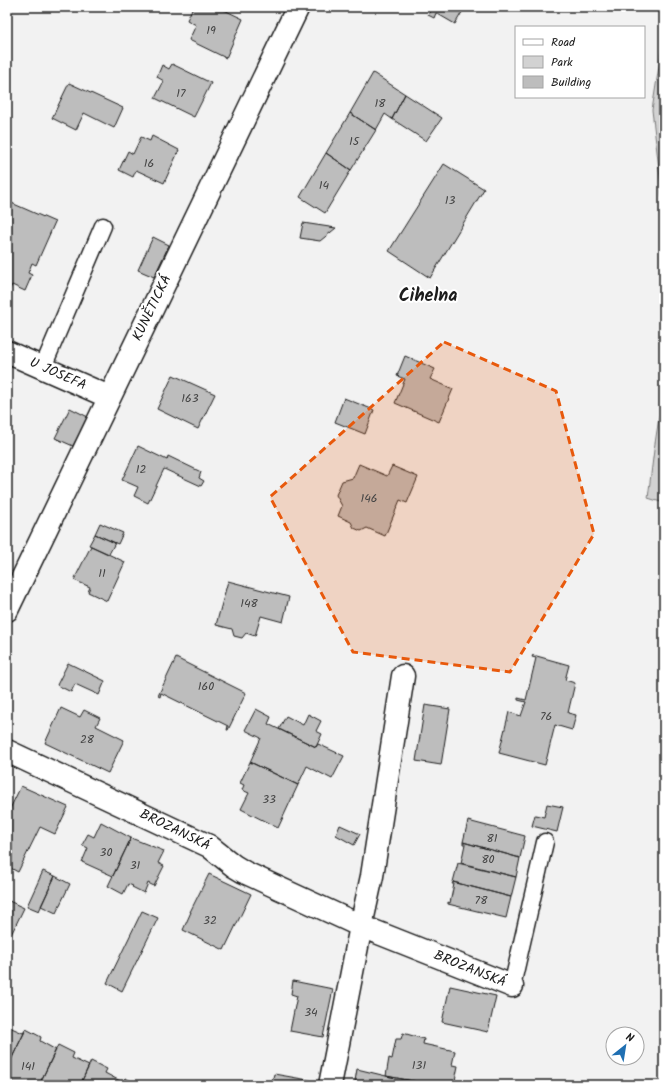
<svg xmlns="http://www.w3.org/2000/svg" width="671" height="1092" font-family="Kalam,sans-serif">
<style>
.green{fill:#d2d2d2;stroke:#777}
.building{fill:#bdbdbd;stroke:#1c1c1c}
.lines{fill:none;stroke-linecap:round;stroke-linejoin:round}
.service-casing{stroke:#1c1c1c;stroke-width:19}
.minor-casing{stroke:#1c1c1c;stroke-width:25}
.service{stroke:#fff;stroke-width:16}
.minor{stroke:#fff;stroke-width:22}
.marked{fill:#e8590c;fill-opacity:0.2;stroke:#e8590c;stroke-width:3;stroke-dasharray:8 5;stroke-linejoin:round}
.labels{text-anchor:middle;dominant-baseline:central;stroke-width:4;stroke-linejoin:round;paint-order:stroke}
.number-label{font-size:12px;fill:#444}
.street-label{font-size:14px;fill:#1c1c1c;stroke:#fff}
.district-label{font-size:18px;font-weight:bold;fill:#1c1c1c;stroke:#fff}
</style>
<rect width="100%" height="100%" fill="#f2f2f2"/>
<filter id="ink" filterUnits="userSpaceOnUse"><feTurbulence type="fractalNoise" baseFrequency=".025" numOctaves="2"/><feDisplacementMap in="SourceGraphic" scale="8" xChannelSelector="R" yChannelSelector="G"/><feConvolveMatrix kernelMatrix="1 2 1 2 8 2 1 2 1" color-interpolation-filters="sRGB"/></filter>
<g filter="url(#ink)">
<path class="green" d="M664 35V211L652 110Z
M664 385V503L648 498 654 450Z"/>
<path class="building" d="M195 7H218L243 19 226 58 189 40 196 25 187 20 192 9 193 10Z
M433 7H465L455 24 436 13 434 18 428 15Z
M172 64 211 83 194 117 155 98 164 81 157 77 162 65 169 69Z
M373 73 405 94 392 119 385 114 376 130 350 113Z
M69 83 123 108 114 128 84 113 76 130 52 118Z
M405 94 442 118 426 141 392 119Z
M350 113 376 130 351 170 326 153Z
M152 136 179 150 164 183 136 170 133 177 119 170 128 151 133 154 141 137 150 141Z
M326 153 351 170 325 213 300 197Z
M444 164 484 189 430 278 389 251Z
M7 201 55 222 36 265 32 263 28 273 32 275 25 291 12 285 7 295Z
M303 223 336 228 320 241 300 238Z
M153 237 169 245 154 277 138 270Z
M405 356 435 369 430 379 453 389 439 422 395 403 405 379 397 376Z
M173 375 215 394 198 429 157 409Z
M344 398 374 410 365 434 335 422Z
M70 408 88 417 73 446 55 438Z
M138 446 167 460 168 456 201 472 199 478 204 481 201 486 164 469 148 503 134 496 138 487 122 480Z
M359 464 387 476 392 466 418 477 407 503 400 500 385 536 367 528 361 531 354 528 351 522 338 516 342 506 336 495 342 481 353 478Z
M100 523 123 533 118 544 95 534Z
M95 534 115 543 109 554 89 545Z
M91 546 125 562 107 601 88 592 90 587 74 580Z
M228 581 289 597 283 622 261 616 255 636 246 633 242 638 234 636 232 629 216 625Z
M533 655 569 665 565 680 575 683 568 713 576 715 572 730 555 725 545 765 499 753 509 712 521 716 526 702 518 700V698L526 700 536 658 532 657Z
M176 658 246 693 228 730H227L228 726 161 693 160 697 158 696Z
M68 663 105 681 99 695 75 684 71 692 57 685Z
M425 705 450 709 441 765 416 761Z
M61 708 80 717 84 710 100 718 96 726 124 740 108 773 45 743Z
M256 709 271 717 268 724 316 747 318 744 344 756 332 779 307 766 298 785 250 762 261 738 245 730Z
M308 714 321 721 316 731 322 734 316 747 279 729 286 716 303 725Z
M250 762 298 785 278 828 241 809 249 793 242 790 244 785 240 783Z
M21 786 68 807 55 834 40 827 18 872 7 866V815Z
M547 804 563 807 557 832 532 826 535 815 544 817Z
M468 821 525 836 520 858 463 842Z
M101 822 131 838 113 876 82 862 88 848 82 845 88 834 94 837Z
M340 825 360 834 354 845 336 835Z
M131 838 164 851 158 863 164 866 154 886 148 883 144 893 132 887 133 886 128 884 123 894 108 886Z
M463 842 520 858 516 877 461 863 465 844H463Z
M458 863 516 877 511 897 453 882Z
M43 871 55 876 39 911 27 906Z
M209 874 251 894 224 950 183 930 191 912H190Z
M55 876 70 884 56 913 41 906Z
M453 882 511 897 506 918 448 904V902L450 903 454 884H452Z
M7 900 24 908 7 943Z
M142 911 158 918 122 991 107 983Z
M293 981 333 989 323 1037 290 1031 297 996 291 994Z
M450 986 496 996 488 1032 442 1022Z
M7 1026 23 1033 26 1029 7 1068Z
M26 1029 41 1037 40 1041 56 1050 39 1085H12L7 1083V1068Z
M403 1033 424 1039 423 1044 455 1051 452 1065 458 1066 454 1085H434L386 1076 389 1058 392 1059 396 1039H401Z
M58 1045 74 1053 72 1058 89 1066 80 1085H39Z
M91 1061 107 1069 105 1073 122 1082 121 1085H80Z
M357 1069 386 1076 434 1085H374L355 1081Z
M274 1074 314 1081 313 1085H271Z
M125 1078 140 1085H121Z"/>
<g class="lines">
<defs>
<path id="service" d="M43 367 103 226
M512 986 545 842"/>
<path id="minor" d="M7 352 109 397
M7 610 298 7
M7 751 209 846 234 866 244 872 361 926 512 986
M330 1085 361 926 372 876 403 676"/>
</defs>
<use href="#service" class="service-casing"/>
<use href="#minor" class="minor-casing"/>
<use href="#service" class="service"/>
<use href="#minor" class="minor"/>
</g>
</g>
<path class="marked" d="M444 342 556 391 594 534 510 672 353 652 270 497Z"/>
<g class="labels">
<g class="number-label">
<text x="211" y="30">19</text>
<text x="181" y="93">17</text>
<text x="380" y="103">18</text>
<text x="354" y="141">15</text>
<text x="149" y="163">16</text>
<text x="324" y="185">14</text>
<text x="450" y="200">13</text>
<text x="190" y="398">163</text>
<text x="141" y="469">12</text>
<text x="369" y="498">146</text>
<text x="102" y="573">11</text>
<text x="249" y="603">148</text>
<text x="206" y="686">160</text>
<text x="546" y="716">76</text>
<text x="87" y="739">28</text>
<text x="269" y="799">33</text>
<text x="492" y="838">81</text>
<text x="106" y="852">30</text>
<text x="488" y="859">80</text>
<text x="135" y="865">31</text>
<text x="481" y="900">78</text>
<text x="210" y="920">32</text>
<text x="311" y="1012">34</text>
<text x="419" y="1065">131</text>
<text x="28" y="1066">141</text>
</g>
<g class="street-label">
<text transform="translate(152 308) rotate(-64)">KUNĚTICKÁ</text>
<text transform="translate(58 374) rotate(24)">U JOSEFA</text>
<text transform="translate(175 830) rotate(26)">BROZANSKÁ</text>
<text transform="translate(470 969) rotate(22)">BROZANSKÁ</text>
</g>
<g class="district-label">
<text x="428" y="296">Cihelna</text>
</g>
</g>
<rect width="671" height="1092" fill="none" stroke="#fff" stroke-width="24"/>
<rect x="12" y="12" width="647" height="1068" fill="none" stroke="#1c1c1c" stroke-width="1.5" filter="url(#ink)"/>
<rect x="515" y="26" width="130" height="72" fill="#ffffff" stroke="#a4a4a4"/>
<rect x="523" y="39" width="20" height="6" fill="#ffffff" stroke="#a4a4a4"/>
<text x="551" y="46" font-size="12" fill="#1c1c1c">Road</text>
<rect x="523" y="56" width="20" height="12" fill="#d2d2d2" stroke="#a4a4a4"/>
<text x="551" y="66" font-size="12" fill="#1c1c1c">Park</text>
<rect x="523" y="76" width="20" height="12" fill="#bdbdbd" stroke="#a4a4a4"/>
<text x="551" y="86" font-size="12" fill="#1c1c1c">Building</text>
<g transform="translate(625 1046) rotate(30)"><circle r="19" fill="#ffffff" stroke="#a4a4a4"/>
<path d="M0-3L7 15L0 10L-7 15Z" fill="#1f6fb2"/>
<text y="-6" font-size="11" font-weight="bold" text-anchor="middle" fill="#1c1c1c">N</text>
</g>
</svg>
